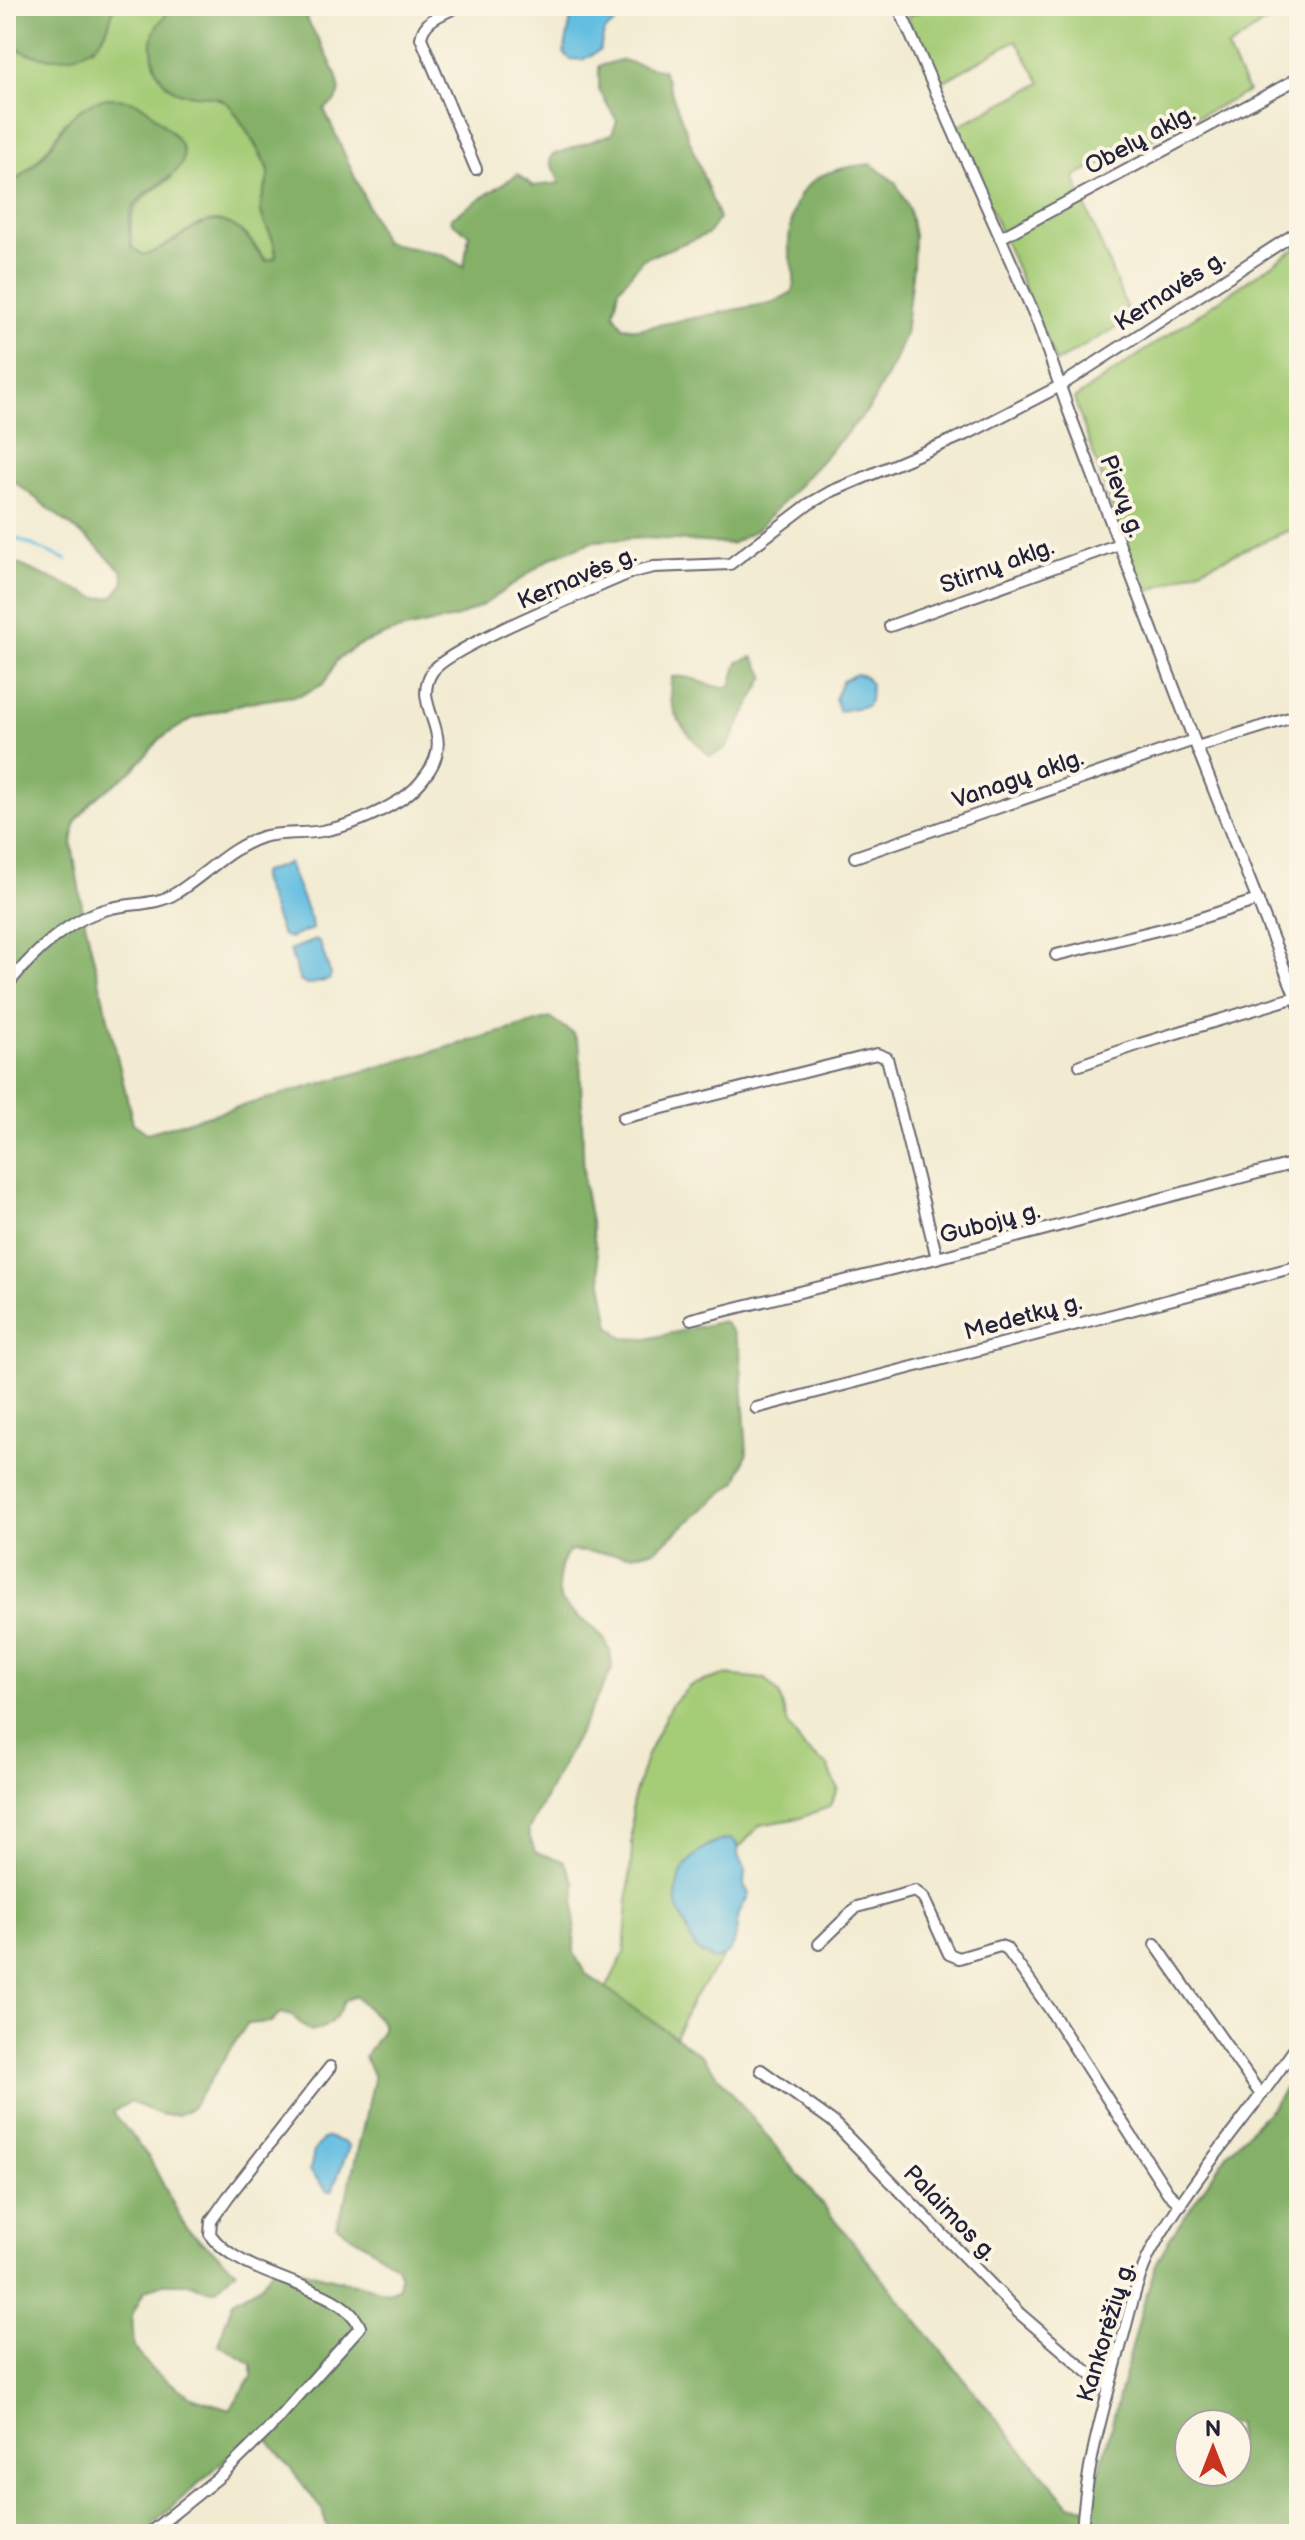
<svg xmlns="http://www.w3.org/2000/svg" width="1305" height="2540" font-family="'Balsamiq Sans',sans-serif">
<style>
.green{fill:#a5cc77;stroke:#647759;stroke-width:2}
.forest{fill:#84b068;stroke:#536952;stroke-width:2;fill-rule:evenodd}
.water{fill:#63bee1;stroke:#42708e;stroke-width:2}
.lines{fill:none;stroke-linecap:round;stroke-linejoin:round}
.stream{stroke:#63bee1;stroke-width:3}
.minor-casing{stroke:#6b6870;stroke-width:14}
.minor{stroke:#fff;stroke-width:10}
.labels{text-anchor:middle;dominant-baseline:central;stroke-width:8;stroke-linejoin:round;paint-order:stroke}
.street-label{font-size:24px;fill:#22223b;stroke:#fcf5e5}
</style>
<rect width="100%" height="100%" fill="#fcf5e5"/>
<filter id="ink" filterUnits="userSpaceOnUse"><feTurbulence type="fractalNoise" baseFrequency=".0125" numOctaves="2"/><feDisplacementMap in="SourceGraphic" scale="16" xChannelSelector="R" yChannelSelector="G"/><feConvolveMatrix kernelMatrix="1 2 1 2 8 2 1 2 1" color-interpolation-filters="sRGB"/></filter>
<filter id="wash" filterUnits="userSpaceOnUse"><feTurbulence type="fractalNoise" baseFrequency=".006" numOctaves="4" result="noise"/><feDisplacementMap in="SourceGraphic" scale="32" xChannelSelector="R" yChannelSelector="G"/><feGaussianBlur stdDeviation="1.8" result="paint"/><feColorMatrix in="noise" values="0 0 0 0 0 0 0 0 0 0 0 0 0 0 0 0 0 1.4 0 .05"/><feComposite in="paint" operator="in"/></filter>
<g filter="url(#wash)">
<rect width="100%" height="100%" fill="#f2ebd2"/>
<path class="green" d="M114 6H174L155 30 178 92C193 94 213 94 227 103 234 108 268 165 268 173 269 186 259 196 261 210 263 228 276 236 276 257L267 261 246 235 201 223 153 253 143 255 132 247C126 205 140 200 171 178L65 122C49 149 32 170 6 187V41L19 51 67 57 93 47 105 33Z
M932 6H1289L1227 49 1248 92 1074 177 1131 319 1056 362 956 127 1041 83 1016 40 937 85 907 17Z
M1299 246V526L1143 594 1074 399Z
M724 1675 765 1679 779 1694 788 1724 804 1748 828 1766 838 1789 829 1807 800 1818 760 1825 739 1848 737 1842 709 1844 696 1855 685 1924 697 1950 713 1960 724 1956 692 2000 675 2037 606 1989 624 1953 632 1849V1804L646 1757 671 1705 691 1685Z"/>
<path class="forest" d="M6 6H114C111 16 109 28 103 36 81 66 32 63 6 41Z
M174 6H299C307 22 348 82 338 97 336 102 328 106 324 109L384 242 443 255 464 267 469 234 452 223 451 218 518 174 533 186 560 183 550 162 552 155 612 134 617 121 599 90V66L620 60 663 70 719 218 708 234 643 259 619 289 614 313 623 327 638 329 774 302 792 292C798 272 790 268 789 250 788 242 790 232 791 225 796 177 829 168 871 164L896 183 909 209 914 236 913 266 905 334 893 364 869 409 758 529 731 544 647 538 593 541 551 558 485 604 458 617 392 632 357 646 337 660 324 684 301 695 245 703 194 718 161 738 132 771 92 801 75 822 72 845 84 918 133 1123 147 1133 550 1018 574 1034 580 1048 584 1184 610 1326 623 1338 647 1339 723 1321 732 1331 740 1351 747 1453 737 1481 655 1550 631 1555 570 1551C563 1557 562 1563 560 1572 550 1614 585 1613 604 1639 611 1648 611 1658 612 1669L528 1831 535 1852 564 1861 575 1884 574 1953 585 1973 702 2056 1020 2448 1070 2505 1090 2507 1142 2309 1156 2264 1170 2238 1230 2150 1271 2109 1299 2067V2534H329L322 2509 268 2440 255 2433 154 2523 153 2534H6V559L97 598 113 597 124 582 122 571 94 544 6 475V187C23 176 39 163 51 146 65 125 68 115 92 103 104 96 121 98 134 102 147 105 157 119 167 128 215 173 145 180 132 210 127 222 130 235 132 247L143 255C180 248 208 196 246 236 254 244 258 254 266 261L276 257C276 236 264 229 261 211 259 197 271 184 269 170 267 162 237 115 231 107 219 92 195 98 179 92 157 85 146 50 155 30 158 22 168 13 174 6ZM356 1996 382 2023V2030L365 2057 373 2075V2084L346 2199 336 2225 397 2266 400 2275 398 2288 388 2292 276 2264 261 2285 233 2301 218 2344 252 2364V2377L230 2409 191 2397 152 2370 134 2347 132 2315 144 2291 163 2283H192L205 2289 215 2290 236 2270 185 2227 150 2159 113 2112 130 2102 162 2115H177L192 2108 247 2024 271 2022 280 2013 292 2016 311 2032C331 2027 336 2018 345 2000ZM1189 2424H1237V2472H1189Z
M753 657 765 676 726 749 710 756C686 733 664 712 672 677 698 674 708 691 731 686L738 662Z"/>
<path class="water" d="M570 6H622L617 21 604 32 600 50 582 60 570 59 564 53 572 14Z
M856 674 864 676 871 684 870 701 866 706 839 711 835 698 842 681Z
M288 863 311 920 312 929 289 938 282 935 261 879V873Z
M315 940 319 941 331 975 329 980 307 985 300 981 290 950Z
M731 1839C739 1844 739 1847 738 1856L745 1869 744 1886 749 1894C746 1902 739 1909 738 1918 734 1940 739 1951 714 1960 709 1957 701 1954 697 1950 692 1945 689 1934 686 1927 683 1919 678 1912 677 1904 672 1870 700 1842 731 1839Z
M328 2137 346 2143 349 2147 332 2191H327L310 2171 314 2151 323 2139Z"/>
<g class="lines">
<path class="stream" d="M6 534 67 560"/>
</g>
</g>
<g filter="url(#ink)">
<g class="lines">
<defs>
<path id="minor" d="M459 6C443 14 424 19 421 38L476 169
M898 6 1038 323 1069 412 1194 740 1299 1005
M1000 238 1299 78
M890 626 1119 544
M1197 747 1299 715
M855 857 1194 740
M1056 955 1182 924 1258 900
M6 986C33 954 69 917 112 908 132 903 158 905 176 893 204 876 230 847 262 837 282 831 302 835 322 831 350 826 377 814 400 800 411 793 419 785 426 775 459 732 410 708 432 672 448 647 597 588 632 572L654 567 730 564 809 504 830 492 971 432 1060 386 1299 231
M1080 1065 1140 1044 1296 997
M623 1118 864 1057 877 1054 887 1058 937 1258
M691 1319 937 1258 1299 1162
M756 1408 1299 1266
M819 1944 857 1907 915 1891 923 1897 949 1954 959 1958 1000 1946 1006 1948 1049 2008 1168 2193 1181 2205
M1155 1944 1261 2095
M761 2070 832 2121 1019 2313 1097 2380 1110 2384
M148 2534 224 2473 267 2431 360 2327C342 2283 243 2281 210 2234L211 2221 228 2197 330 2067
M1082 2534C1085 2468 1104 2407 1121 2344 1130 2312 1136 2280 1151 2251 1192 2177 1252 2113 1299 2042"/>
</defs>
<use href="#minor" class="minor-casing"/>
<use href="#minor" class="minor"/>
</g>
</g>
<g class="labels">
<g class="street-label">
<text transform="translate(1140 140) rotate(-28)">Obelų aklg.</text>
<text transform="translate(1170 291) rotate(-33)">Kernavės g.</text>
<text transform="translate(1122 496) rotate(69)">Pievų g.</text>
<text transform="translate(997 566) rotate(-20)">Stirnų aklg.</text>
<text transform="translate(577 578) rotate(-23)">Kernavės g.</text>
<text transform="translate(1018 779) rotate(-19)">Vanagų aklg.</text>
<text transform="translate(990 1223) rotate(-15)">Gubojų g.</text>
<text transform="translate(1023 1317) rotate(-15)">Medetkų g.</text>
<text transform="translate(950 2213) rotate(46)">Palaimos g.</text>
<text transform="translate(1106 2332) rotate(-73)">Kankorėžių g.</text>
</g>
</g>
<rect width="1305" height="2540" fill="none" stroke="#fcf5e5" stroke-width="32"/>
<g transform="translate(1213 2448)"><circle r="38" fill="#fcf5e5" stroke="#a5a1a1" stroke-width="2"/>
<path d="M0-6L14 30L0 20L-14 30Z" fill="#c8321e"/>
<text y="-12" font-size="22" font-weight="bold" text-anchor="middle" fill="#22223b">N</text>
</g>
</svg>
